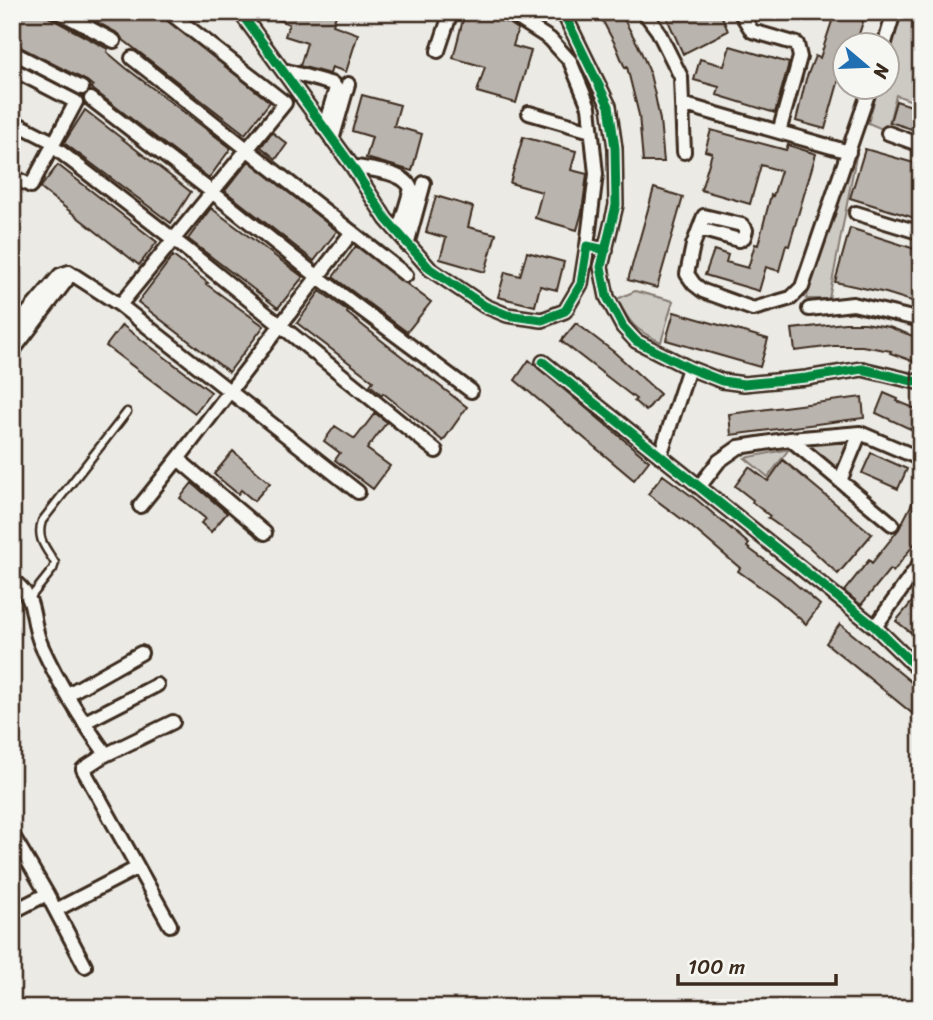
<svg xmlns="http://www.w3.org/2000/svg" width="933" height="1020" font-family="Sriracha,sans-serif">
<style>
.green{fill:#cdcac4;stroke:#847a71;stroke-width:2}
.building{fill:#bab4ae;stroke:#3b2a1e;stroke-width:2}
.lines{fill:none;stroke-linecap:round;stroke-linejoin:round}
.lane-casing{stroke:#3b2a1e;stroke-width:11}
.street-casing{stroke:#3b2a1e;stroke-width:18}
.lane{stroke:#f6f6f2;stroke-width:6}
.street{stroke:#f6f6f2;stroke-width:12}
.cycleway-casing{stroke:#f6f6f2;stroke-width:13}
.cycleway{stroke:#00873e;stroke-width:9}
</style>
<rect width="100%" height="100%" fill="#ebeae5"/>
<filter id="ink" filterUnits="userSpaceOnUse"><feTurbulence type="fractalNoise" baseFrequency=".0143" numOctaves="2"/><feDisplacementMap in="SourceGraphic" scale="14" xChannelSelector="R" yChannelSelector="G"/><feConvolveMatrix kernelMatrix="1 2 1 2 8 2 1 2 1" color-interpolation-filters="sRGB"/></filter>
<g filter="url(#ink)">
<path class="green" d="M900 12H920L915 32 920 104 896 95 887 131 868 123 878 88H888V55Z
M858 146 829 299H806Z
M635 291 673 301 661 342C635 330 630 324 617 299Z
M850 439 854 441 840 471H837L812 450V445Z
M789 449 768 477 745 458Z"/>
<path class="building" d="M12 12H39L108 49 107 52 126 68 231 148 209 178 91 88 93 86 87 81 12 43Z
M78 12H157L270 102 245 134 122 39 119 34Z
M258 12H337L333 25 358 34 346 72 332 67 330 74 300 66 307 43 285 36 289 24Z
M465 12 509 23 518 29 513 46 531 51 516 103 477 92 485 67 453 58Z
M598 12H620L638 45 649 70 655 95 660 120 664 162H643L639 115 627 67 625 68 616 46Z
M675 12H720L728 31 683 54 666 16Z
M835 12 864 19 855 46H845V58L825 129 796 121 806 79 815 56 820 58Z
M730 46 789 63 775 113 717 95 719 87 694 80 700 59 724 66Z
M362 95 400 105 394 126 422 134 412 171 366 158 372 137 352 131Z
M896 101 921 109V132L890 122Z
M85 110 191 192 171 223 64 143Z
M711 130 786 150 788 145 816 154 789 246 786 245 779 271 766 267 759 291 705 275 714 250 728 255 726 262 748 268 755 244 758 245 771 195 773 196 781 171 761 165 750 204 701 190 712 153 705 151Z
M272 132 287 144 276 159 261 147Z
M523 137 576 151 571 170 587 174 582 212 577 230 535 218 542 192 510 183Z
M865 149 921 165V208L918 219 850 198Z
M249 161 337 231 314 261 225 191Z
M58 165 157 242 139 265 40 188Z
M654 188 683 197 657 288 628 280Z
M436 196 473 207 468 227 496 234 485 272 440 259 446 238 426 232Z
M211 208 303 277 278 308 188 239Z
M850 228 921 251V304L886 293 835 282Z
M356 246 431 302 407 332 333 277Z
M527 252 564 262 557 290 540 286 535 306 498 297 505 272 520 276Z
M173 256 208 283 206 284 264 326 229 372 138 302Z
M320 291 348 311 347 313 391 348 467 407 443 441 383 393 382 395 370 385 373 381 297 323Z
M674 312 768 339 760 367 666 340Z
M576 323 614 352 660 394 646 411 634 401 636 399 561 341Z
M845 323H865L889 327 921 339V364L890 353 891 351 862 346H834L795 351 792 329Z
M122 325 211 392 195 413 106 346Z
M529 360 649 461 634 480 515 380Z
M884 393 898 399 897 401 921 411V434L876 413Z
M862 397 864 418 731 435 729 414Z
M375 413 387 422 367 449 390 466 373 489 335 460 340 453 324 441 335 426 355 439Z
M233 451 270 483 254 501 241 490 238 494 214 474Z
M871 453 907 469 898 489 862 473Z
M783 460 872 534 838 574 808 546 768 518 770 516 752 502 753 500 735 486 749 467 768 481Z
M663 475 697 500 749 544 747 547 785 575 820 605 806 624 776 598 738 571 740 568 687 523 648 494Z
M192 483 227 513 211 532 201 523 206 519 180 498Z
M921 486V535L893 572 890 569 861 605 844 591 869 560 872 563 899 529Z
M921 591V625L914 635 896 621Z
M840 624 921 690V704L913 714 826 643Z"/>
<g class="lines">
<defs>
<path id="lane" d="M30 598 53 569 55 563C46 548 36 539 42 521L127 412"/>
<path id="street" d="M59 12 114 41
M240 12 352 166 386 219 430 269 485 306 507 315 542 320 565 311 581 284 587 246 606 250
M508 12 550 39 570 61 589 107 596 174 587 246
M563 12 609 106 615 148 616 205 601 267 607 297 623 327 636 341 689 368 722 381 744 384 806 378 862 369 921 383
M644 12 658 31 681 77 682 104
M740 12 752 31 797 44 800 57 779 132
M884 46 894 12
M438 51 451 12
M12 52 82 88
M132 58 406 275
M12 69 76 102 31 186 12 176
M283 70 333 84 336 88 324 129
M91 99 212 192 318 277 471 391
M529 113 591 131
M12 121 53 142
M888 133 921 145
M332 140 348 84
M59 151 186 249 436 451
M684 152 682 104 849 152
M352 166C369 170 405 171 411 189L398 233
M856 213 921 233
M700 229 739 240 744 237 746 230 742 225 704 216 693 245 687 274 694 284 703 291 753 309 791 298 802 287 870 88
M407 245 424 183
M69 272 120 305 358 492
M120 305 285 103 170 13
M809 309 853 304 921 320
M12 331 60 275 69 272
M12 352 66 281 69 272
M543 362 875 627 921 672
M790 439 892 524
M660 456 689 368
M840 481 860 433
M699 487 719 461 739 447 790 439 860 433 921 459
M140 506 181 455
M265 533 185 465 181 460V455L352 232
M12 580C40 600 29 620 42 647 59 684 82 721 106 754L83 769 170 925
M875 627 921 562
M68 694 141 653
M85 722 157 685
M101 757 173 722
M12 834 47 894 85 966
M56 910 137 868
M12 912 47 894"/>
</defs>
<use href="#lane" class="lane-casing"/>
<use href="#street" class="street-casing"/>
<use href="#lane" class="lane"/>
<use href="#street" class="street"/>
<defs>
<path id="cycleway" d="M240 12 352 166 386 219 430 269 485 306 507 315 542 320 565 311 581 284 587 246 606 250
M563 12 609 106 615 148 616 205 601 267 607 297 623 327 636 341 689 368 722 381 744 384 806 378 862 369 921 383
M543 362 875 627 921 672"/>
</defs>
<use href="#cycleway" class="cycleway-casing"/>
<use href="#cycleway" class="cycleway"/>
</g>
</g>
<rect width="933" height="1020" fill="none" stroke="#f6f6f2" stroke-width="42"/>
<rect x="21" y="21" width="891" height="978" fill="none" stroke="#3b2a1e" stroke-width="2.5" filter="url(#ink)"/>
<g transform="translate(866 66) rotate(109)"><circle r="33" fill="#f6f6f2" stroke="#aba49d" stroke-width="2"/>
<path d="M0-5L12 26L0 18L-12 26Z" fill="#1f6fb2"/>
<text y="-10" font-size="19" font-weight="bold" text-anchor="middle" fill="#3b2a1e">N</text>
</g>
<path d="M678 974v10h158v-10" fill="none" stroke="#3b2a1e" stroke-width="3.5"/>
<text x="688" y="974" font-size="21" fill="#3b2a1e" stroke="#f6f6f2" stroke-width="5" paint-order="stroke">100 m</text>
</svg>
